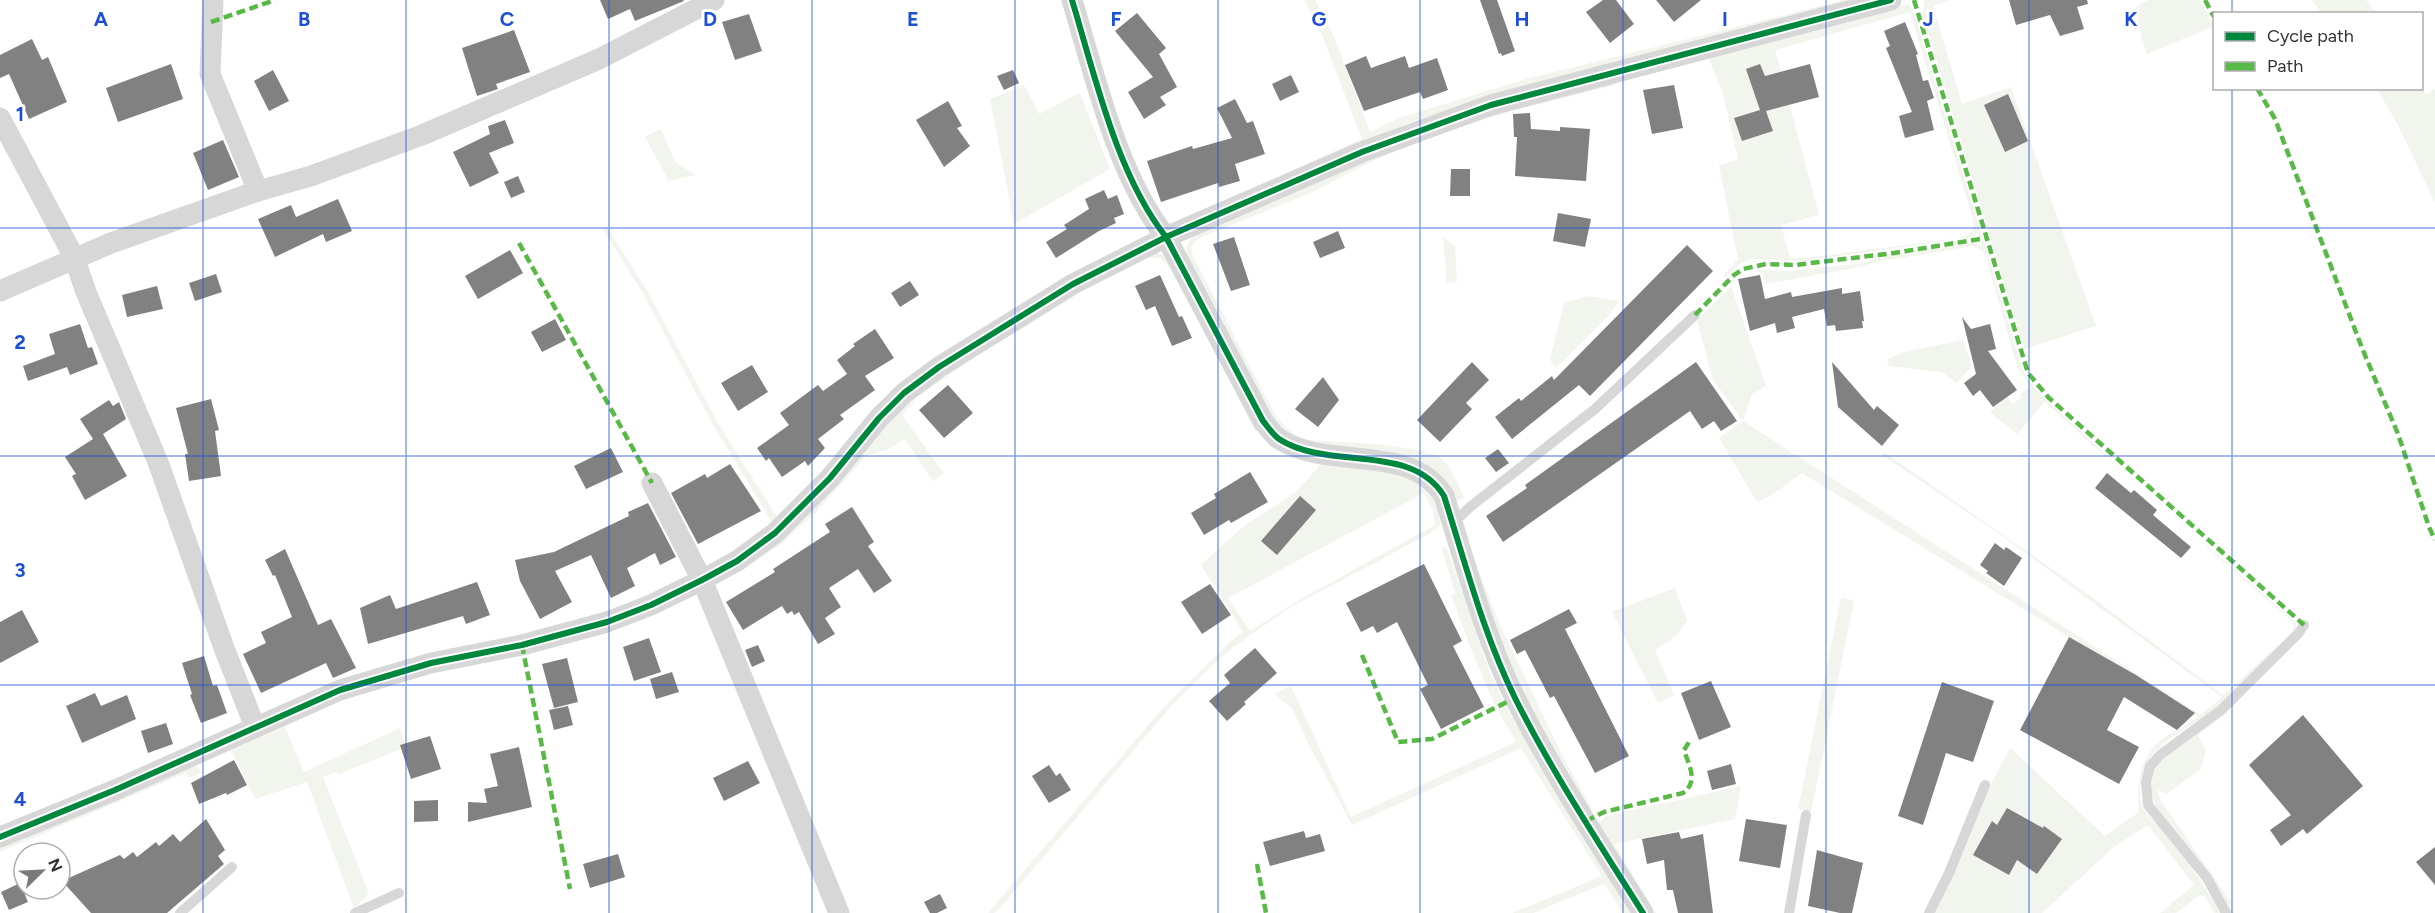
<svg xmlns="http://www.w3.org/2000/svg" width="2435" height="913" font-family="Figtree,sans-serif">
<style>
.green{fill:#f1f5ed;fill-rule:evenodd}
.building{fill:#818181}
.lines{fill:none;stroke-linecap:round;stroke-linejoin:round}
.service{stroke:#d7d7d7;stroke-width:10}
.minor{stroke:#d7d7d7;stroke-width:21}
.quiet{stroke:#58b947;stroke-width:4.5;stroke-dasharray:9 4.5;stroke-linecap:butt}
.cycleway-casing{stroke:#fff;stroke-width:10}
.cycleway{stroke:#00873e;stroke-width:6}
.grid{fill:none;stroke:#1d4ed8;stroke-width:1.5;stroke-opacity:0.55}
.grid-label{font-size:20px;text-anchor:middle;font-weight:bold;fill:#1d4ed8;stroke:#fff;stroke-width:6;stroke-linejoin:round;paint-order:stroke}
</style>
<rect width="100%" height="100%" fill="#fff"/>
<path class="green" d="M1304 0H1315L1334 37 1370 132 1399 118 1526 79 1844 0H1868L1481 100 1408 123 1280 181 1279 176 1362 139 1322 35Z
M1924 0H1950L1933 6 1962 104 2011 87 2096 326 2024 349 1923 15Z
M2148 0H2200L2214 26 2147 54 2142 39 2136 7Z
M2311 0H2366L2376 13H2322Z
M1908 4 1913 10 2023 371 2034 388 2107 456 2106 457 2045 402 2017 434 1990 412 2007 397 2012 404 2022 397 2020 394 2031 387 2018 369 2014 356 1985 253 1973 246 1875 262 1865 266 1765 284 1763 275 1757 270 1789 271 1863 263 1879 257 1972 243 1982 246 1978 231 1975 236 1970 237 1806 261 1751 259 1739 264 1726 278 1724 275 1738 259 1719 166 1738 159 1723 94 1708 57ZM1910 12 1973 219C1974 231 1972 233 1961 238L1806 258H1790L1781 225 1819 215 1775 50Z
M1613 80 1616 85 1511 111 1434 136 1370 162 1313 192 1199 238 1191 247 1193 256 1267 400C1278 419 1286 434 1309 440 1335 442 1428 444 1443 460 1452 469 1458 485 1464 497L1455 503 1476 565 1499 623 1561 753 1592 809 1588 812 1514 680 1446 483C1415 442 1352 458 1308 444 1298 441 1288 434 1279 429L1188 257 1186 249 1192 237 1367 157 1510 106Z
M1024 85 1039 114 1080 93 1110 169 1014 224 990 99Z
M2422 88 2426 95 2435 88V203L2399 127 2377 89Z
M661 129 675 162 696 175 669 181 645 137Z
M607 227 646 289 718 423 777 517 772 522 713 425 641 290 603 229Z
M1443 237 1455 246 1457 282 1447 283Z
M1152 252 1165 255 1258 429 1256 432 1170 268 1160 258H1145L1068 298 990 346 916 398 902 415 944 474 933 481 905 439 888 449 866 456 816 512 780 545 709 589 905 402 1025 319Z
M1731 286 1766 386 1752 394 1743 421 2201 715 2222 697 1998 533 1882 455 1884 452 2078 587 2223 695 2283 641 2293 630V622L2205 546 2206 545 2296 623 2295 630C2270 655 2246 682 2220 705 2198 725 2164 735 2148 761 2140 772 2137 798 2144 810 2149 818 2160 824 2166 833 2186 858 2204 885 2220 913H2214L2205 896 2200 895 2176 913H2160L2194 885 2148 825 2115 846 2042 913H1924L2010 748 2105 836 2139 812C2136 782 2140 753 2167 736 2178 729 2189 724 2199 716L2136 675 2069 637 1802 473 1769 497 1757 502 1719 438 1743 421 1713 380 1697 320Z
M1588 296 1619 301 1609 315 1556 368 1550 360 1564 303Z
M1963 340 1972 366 1956 383 1942 372 1889 366 1887 360 1903 352Z
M1322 463C1349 466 1401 469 1422 484 1433 492 1441 513 1440 526L1429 534 1291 607 1232 648 1213 665 1173 704 1001 907 994 913H988L1163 708 1230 642 1243 632 1201 565 1245 525 1295 493ZM1424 493 1433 511 1435 525 1299 600 1250 631 1228 598Z
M1441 546 1446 548 1449 554 1490 673 1509 712 1634 913H1623L1604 884 1533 913H1512L1602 876 1521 748 1352 825 1307 741 1292 708 1274 694 1291 686 1351 817 1516 742 1494 703 1474 657 1451 595 1455 593Z
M1675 588 1687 621 1677 635 1655 650 1674 695 1658 703 1612 612Z
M1841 597 1854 601 1811 812 1798 809Z
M2274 662 2227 713 2198 735 2206 751 2201 769 2166 794 2157 790 2161 801 2231 902 2229 905 2234 913H2230L2155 805C2150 790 2150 780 2155 766Z
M285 727 304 772 400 728 405 744 400 745 401 749 339 774 336 772 323 777 369 894 354 908 307 782 255 799 231 750Z
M194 765 198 767 201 773 189 778 186 773 0 852V845Z
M1741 786 1735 819 1614 844 1656 913H1651L1596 826 1606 816Z"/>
<path class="building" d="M600 0H683L684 1 635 21 630 9 608 19Z
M1480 0H1497L1515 51 1502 56 1501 53 1499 54Z
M1603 0H1616L1634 24 1610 43 1586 12Z
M1656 0H1701L1674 22Z
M2009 0H2087L2088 4 2077 7 2084 29 2060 36 2050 15 2016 25Z
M1137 13 1166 48 1159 54 1177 87 1160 97 1166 105 1144 119 1128 92 1153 77 1115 31Z
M749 14 762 51 735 60 722 22Z
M1905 22 1918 54 1916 55 1923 81 1928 80 1934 98 1927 101 1934 130 1905 138 1899 116 1912 112 1886 48 1890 46 1884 31Z
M514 30 530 72 496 84 498 89 477 96 462 48Z
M32 39 42 60 48 57 67 102 29 119 9 74 0 78V55Z
M1366 56 1371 68 1405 56 1409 68 1437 58 1448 90 1423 99 1420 92 1364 111 1345 65Z
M171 64 183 99 118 122 106 88Z
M1760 64 1765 76 1810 64 1819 97 1766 111 1773 131 1742 141 1734 118 1760 110 1746 69Z
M273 70 289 101 269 111 254 81Z
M1013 70 1019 83 1004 90 997 76Z
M1291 75 1299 92 1280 101 1272 84Z
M1674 85 1683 128 1652 134 1643 90Z
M2008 94 2028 141 2005 152 1984 105Z
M1235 99 1247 123 1253 121 1265 154 1235 164 1240 181 1219 187 1218 183 1161 202 1147 161 1192 146 1193 149 1232 138 1217 108Z
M948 101 962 126 957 128 970 146 944 167 916 120Z
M1530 113 1531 129 1560 131V127L1590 129 1586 181 1515 176 1517 137H1514L1513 114Z
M505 120 514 143 489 153 499 173 470 187 453 152 490 134 488 126Z
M223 140 239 177 208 190 193 153Z
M1451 169H1470V196H1450Z
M518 176 525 192 511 198 504 182Z
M1104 190 1108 199 1117 195 1124 214 1114 218 1116 223 1099 231 1056 258 1046 242 1067 229 1064 225 1089 209 1085 199Z
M338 199 352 231 326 242 323 234 275 257 258 219 291 205 296 217Z
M1558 213 1591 219 1585 247 1553 241Z
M1338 231 1345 248 1320 258 1313 242Z
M1234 237 1250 285 1231 291 1213 244Z
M1687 245 1713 271 1590 396 1579 385 1512 439 1495 417 1519 398 1521 401 1552 376 1554 380Z
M510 250 523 273 478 299 465 276Z
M216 274 222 292 195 301 189 283Z
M1160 275 1179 317 1182 316 1192 338 1172 346 1155 306 1146 310 1135 286Z
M1760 275 1765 299 1791 292 1792 297 1842 288V294L1860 291 1864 321H1862L1863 328 1836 331 1835 325 1827 326 1824 309 1792 317 1795 328 1777 333 1775 323 1750 331 1738 279Z
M910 281 919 295 900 307 891 293Z
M157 286 163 309 127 317 122 295Z
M1962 317 1971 329 1990 324 1996 349 1988 351 2017 390 1993 407 1980 390 1973 396 1964 383 1976 374Z
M555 319 566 340 542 352 531 332Z
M80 324 88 348 92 347 98 364 70 375 67 367 28 381 23 366 55 354 49 334Z
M875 329 894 358 865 376 875 390 840 415 844 419 818 439 825 448 808 466 805 461 782 477 769 458 766 461 757 448 789 425 780 413 818 385 823 391 847 374 837 360 855 346 853 344Z
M1472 362 1489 380 1466 403 1472 409 1440 442 1417 420Z
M1696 362 1737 421 1721 431 1714 421 1702 429 1690 411 1503 542 1486 516 1527 488 1525 485Z
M1832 362 1874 410 1877 406 1899 425 1882 446 1838 407Z
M752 365 768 392 738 411 721 383Z
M1323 377 1339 400 1318 427 1295 409Z
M948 385 973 413 944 438 919 410Z
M211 399 219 430 215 431 221 476 189 481 185 454H188L176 408Z
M109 400 113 406 119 402 126 419 103 434 127 476 85 500 72 476 76 474 65 457 93 439 80 419Z
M611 448 623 472 586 489 574 466Z
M1498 449 1509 463 1496 472 1485 458Z
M730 464 761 511 698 544 671 493 705 474 707 478Z
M1250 472 1268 502 1231 523 1229 520 1204 535 1191 513 1216 498 1214 494Z
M2107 473 2131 493 2134 490 2157 510 2153 515 2191 547 2181 558 2095 488Z
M1300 496 1316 510 1277 555 1261 541Z
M648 503 676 557 660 565 655 553 627 568 635 586 611 598 591 555 555 571 572 602 540 619 520 581 515 560 554 552 629 516 628 512Z
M852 507 874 542 868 546 892 581 874 593 858 569 829 588 841 607 825 618 835 634 818 644 799 612 794 615 792 611 787 614 782 606 743 630 726 602 775 572 773 569 830 532 825 524Z
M1995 543 2004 550 2006 547 2022 558 2004 586 1986 573 1988 571 1980 565Z
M285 549 318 625 331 619 356 668 333 678 326 663 261 693 243 654 266 643 261 632 292 617 275 575 273 576 265 560Z
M1424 564 1462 641 1453 646 1484 707 1441 729 1420 689 1428 685 1397 622 1377 633 1373 626 1361 632 1346 603Z
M477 582 490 615 466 624 463 616 368 644 360 608 390 595 396 609Z
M1210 584 1231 615 1202 634 1181 602Z
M1569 609 1577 623 1565 629 1629 756 1595 773 1554 696 1550 698 1525 650 1517 654 1510 640Z
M22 610 39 642 0 663V622Z
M2069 637 2136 675 2195 713 2177 730 2124 697 2107 730 2139 747 2119 784 2020 730Z
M649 638 661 672 634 681 623 647Z
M758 645 765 661 752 667 745 650Z
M1255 648 1277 673 1244 702 1246 704 1227 721 1209 701 1230 683 1224 675Z
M204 656 213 686 217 685 227 713 201 723 190 695 192 694 182 663Z
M567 658 578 702 554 708 542 664Z
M672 672 679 692 656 699 650 679Z
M1711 681 1731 727 1699 740 1681 693Z
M1942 682 1994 701 1973 762 1946 753 1923 825 1898 816Z
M95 693 101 706 127 695 136 719 82 743 66 706Z
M568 706 573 725 554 730 549 710Z
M2303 715 2363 786 2307 834 2303 829 2281 846 2270 830 2291 815 2249 765Z
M166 723 173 744 148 753 141 731Z
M430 736 441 769 411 779 400 745Z
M519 747 532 807 468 822V802L487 803 484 789 498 786 490 754Z
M234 760 247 785 227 795 226 793 199 804 191 783Z
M748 761 760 783 724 801 713 778Z
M1731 764 1736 784 1712 790 1707 771Z
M1049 765 1056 776 1060 773 1071 790 1049 803 1032 776Z
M438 800V821L414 822V801Z
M2007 808 2043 828 2044 826 2062 839 2037 874 2017 860 2009 875 1973 855 1992 821 1997 825Z
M206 819 225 850 218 856 224 864 167 913H91L62 881 120 855 124 859 133 852 137 857 156 842 159 846 173 834 180 842Z
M1746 819 1787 825 1780 868 1739 861Z
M1304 831 1306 838 1320 834 1325 851 1270 866 1263 842Z
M1679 832 1681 839 1703 834 1713 913H1678L1673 890H1667L1664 860 1647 864 1642 839Z
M2435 847V885L2416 862Z
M1817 850 1863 863 1852 913H1840L1808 906Z
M618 854 625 877 590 888 583 864Z
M20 883 28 902 9 910 1 892Z
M940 894 947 908 937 913H930L924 902Z"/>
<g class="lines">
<path class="service" d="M1453 523 1470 507 1595 409 1695 315
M180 913 232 867
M355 913 399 893
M1789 913 1806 815
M1929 913 1949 873 1985 785
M2226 913 2207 878 2148 805 2146 782 2150 766 2160 755 2221 710 2298 634 2304 625"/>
<path class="minor" d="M213 0 210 74 258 191
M1072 0C1095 76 1117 175 1166 237L1263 421C1268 427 1273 435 1279 439 1328 471 1411 442 1444 496 1466 565 1483 633 1515 698 1552 772 1599 843 1643 913
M0 118 74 257 86 292 158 462 224 648 255 727
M0 291 111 243 258 191 311 176 422 135 599 59 714 0
M652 483 702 580 839 913
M0 837 115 790 340 690 431 663 522 645 607 622 651 605 702 580 737 561 775 533 830 478 879 418 904 393 939 367 1073 284 1166 237 1362 152 1491 105 1891 0"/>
<path class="quiet" d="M1914 0 2028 373 2048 397 2304 625
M2205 0 2214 17
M211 22 275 0
M2257 88 2275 119 2362 348 2398 434 2429 527 2435 540
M519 243 652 483
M1695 315 1734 275 1743 269 1766 264 1795 265 1894 253 1986 238
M522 645 570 889
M1362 655 1398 742 1432 739 1515 698
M1586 821 1604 812 1683 793C1699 781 1689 766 1684 750L1691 739
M1257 864 1266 913"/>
<defs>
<path id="cycleway" d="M1072 0C1095 76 1117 175 1166 237L1263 421C1268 427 1273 435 1279 439 1328 471 1411 442 1444 496 1466 565 1483 633 1515 698 1552 772 1599 843 1643 913
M0 837 115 790 340 690 431 663 522 645 607 622 651 605 702 580 737 561 775 533 830 478 879 418 904 393 939 367 1073 284 1166 237 1362 152 1491 105 1891 0"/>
</defs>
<use href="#cycleway" class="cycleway-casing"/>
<use href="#cycleway" class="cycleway"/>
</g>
<path class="grid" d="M203 0V913M406 0V913M609 0V913M812 0V913M1015 0V913M1218 0V913M1420 0V913M1623 0V913M1826 0V913M2029 0V913M2232 0V14M2232 88V913M0 228H2435M0 456H2435M0 685H2435"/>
<g class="grid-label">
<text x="101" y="26">A</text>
<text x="304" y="26">B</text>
<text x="507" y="26">C</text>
<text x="710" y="26">D</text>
<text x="913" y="26">E</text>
<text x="1116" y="26">F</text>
<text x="1319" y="26">G</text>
<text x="1522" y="26">H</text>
<text x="1725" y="26">I</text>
<text x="1928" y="26">J</text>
<text x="2131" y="26">K</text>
<text x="20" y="121">1</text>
<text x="20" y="349">2</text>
<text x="20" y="577">3</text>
<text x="20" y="806">4</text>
</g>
<rect x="2213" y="12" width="210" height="78" fill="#ffffff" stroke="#adadad" stroke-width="1.5"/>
<rect x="2225" y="32" width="30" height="9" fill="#00873e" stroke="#adadad" stroke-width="1.5"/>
<text x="2267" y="42" font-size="18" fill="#333333">Cycle path</text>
<rect x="2225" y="62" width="30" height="9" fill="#58b947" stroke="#adadad" stroke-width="1.5"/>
<text x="2267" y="72" font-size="18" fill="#333333">Path</text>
<g transform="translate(42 871) rotate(66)"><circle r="28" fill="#ffffff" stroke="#adadad" stroke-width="1.5"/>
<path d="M0-4.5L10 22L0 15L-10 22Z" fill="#7a7a7a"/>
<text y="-9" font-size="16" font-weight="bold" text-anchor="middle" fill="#333333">N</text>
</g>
</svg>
